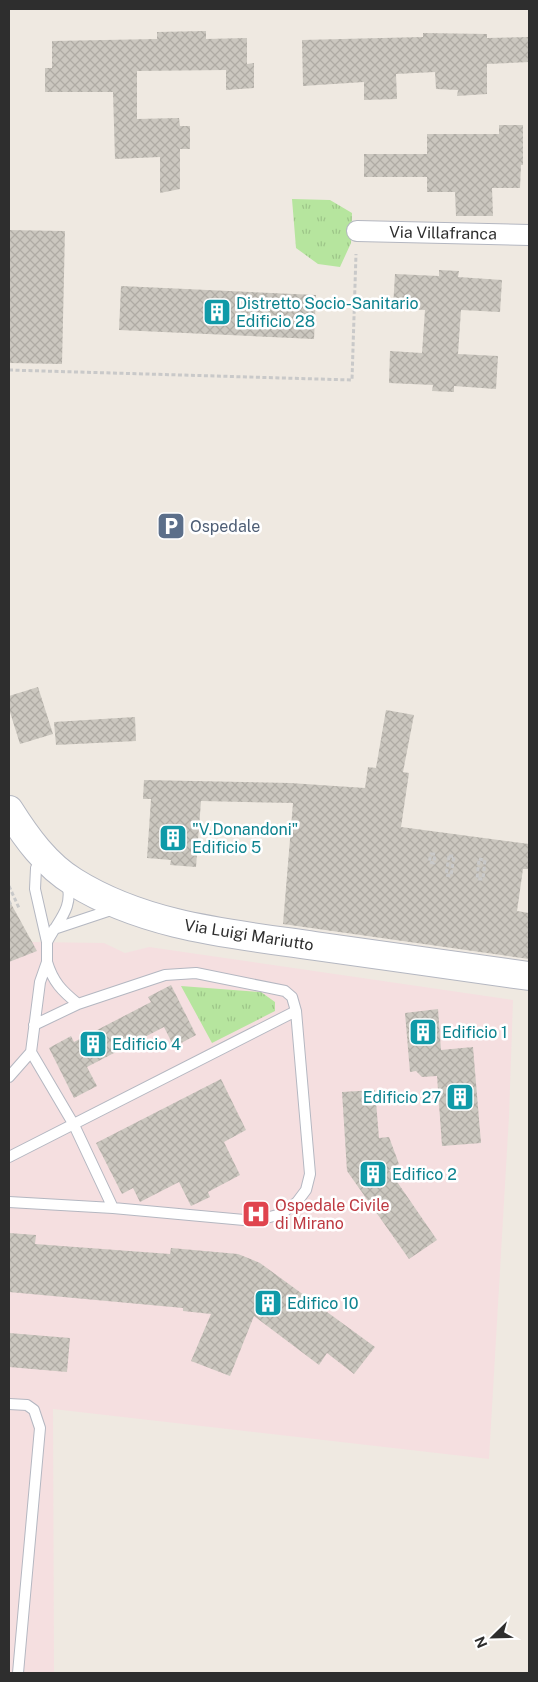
<svg xmlns="http://www.w3.org/2000/svg" width="538" height="1682" font-family="'Public Sans',sans-serif">
<style>
.medical{fill:#f5dfe0}
.grass{fill:url(#grass-tufts)}
.building{fill:url(#building-cross-hatch)}
.lines{fill:none;stroke-linecap:round;stroke-linejoin:round}
.lane-casing{stroke:#b4b7c1;stroke-width:12}
.street-casing{stroke:#b4b7c1;stroke-width:22}
.secondary-casing{stroke:#b4b7c1;stroke-width:30}
.path{stroke:#c9c9c9;stroke-width:3;stroke-dasharray:4 2.5;stroke-linecap:butt}
.lane{stroke:#fff;stroke-width:10}
.street{stroke:#fff;stroke-width:20}
.secondary{stroke:#fff;stroke-width:28}
.labels{text-anchor:middle;dominant-baseline:central;stroke-width:5;stroke-linejoin:round;paint-order:stroke}
.street-label{font-size:16px;fill:#2e2e2e;stroke:#fff}
.culture-label{font-size:16px;fill:#0d838f;stroke:#fff;text-anchor:start}
.service-label{font-size:16px;fill:#4e5e75;stroke:#fff;text-anchor:start}
.health-label{font-size:16px;fill:#be3a42;stroke:#fff;text-anchor:start}
</style>
<defs>
<pattern id="grass-tufts" width="24" height="20" patternUnits="userSpaceOnUse" patternTransform="scale(1.25)"><rect width="24" height="20" fill="#b6e59e"/><path d="M3 7l-1-3M5 7V3M7 7l1-3M15 17l-1-3M17 17v-4M19 17l1-3" fill="none" stroke="#9dc588"/></pattern>
<pattern id="building-cross-hatch" width="8" height="8" patternUnits="userSpaceOnUse" patternTransform="scale(1.25)"><rect width="8" height="8" fill="#cbc7bf"/><path d="M0 0l8 8M0 8l8-8" fill="none" stroke="#afaba4"/></pattern>
</defs>
<rect width="100%" height="100%" fill="#efe9e1"/>
<path class="medical" d="M13 922 32 942 104 943 125 953 149 947 513 1000 509 1116 489 1459 53 1409 54 1673H9V924Z"/>
<path class="grass" d="M292 199 330 200 352 213 351 243 340 267 318 264 296 248Z
M181 986 261 992 275 1002V1011L212 1043Z"/>
<path class="building" d="M206 31V39L247 38V64L254 63V88L226 90V70L137 71V119L179 118 180 126H190V149H180V189L160 193V157L115 159 113 92H45V68H52V41L157 39V32Z
M423 33 487 34V38L529 37V62L487 64V94L457 96 458 90 436 89 435 72 396 74 397 99 364 100V82L303 86 302 40 423 37Z
M499 125H523V165H521L520 188H492L493 216H456L455 192H427V177H364V154H427V134H499Z
M9 230 65 231 62 364 9 363Z
M439 270 459 271 458 277 502 280 500 312 461 310 458 354 498 356 496 389 454 386V392L432 391 433 385 389 383 390 351 422 353 425 310 393 308 395 274 439 276Z
M121 286 316 295 314 339 119 330Z
M38 687 53 734 20 744 9 709V696Z
M386 710 414 715 403 772 409 773 401 827 529 844V869H523L517 911 529 913V959L283 924 293 803 201 801 196 867 170 865 171 860 147 858 151 799H143L144 780 290 783 365 788 368 767 376 768Z
M135 717 136 741 56 745 54 722Z
M9 900 37 951 9 962Z
M171 985 196 1035 174 1047 164 1027 87 1067 97 1086 74 1098 49 1048 71 1036 74 1042 151 1002 148 997Z
M438 1009 441 1050 473 1047 481 1143 442 1146 437 1076 422 1077 416 1071 410 1072 405 1013Z
M221 1079 246 1130 224 1142 240 1175 208 1192 210 1197 191 1206 179 1182 140 1202 133 1188 122 1194 96 1143Z
M375 1090 379 1138 389 1137 399 1164 389 1170 437 1240 409 1259 347 1171 342 1092Z
M9 1233 36 1235 35 1244 170 1254 171 1248 238 1254 260 1263 375 1347 354 1374 327 1353 319 1365 254 1316 230 1376 191 1361 211 1314 183 1311V1308L9 1292Z
M9 1333 70 1338 67 1372 9 1367Z"/>
<g class="lines">
<defs>
<path id="lane" d="M54 929 114 909
M47 942C58 920 74 909 67 882
M47 962C53 982 62 991 78 1004
M31 1052 74 1125 113 1208
M9 1077 31 1052 40 982 47 962V942L35 889 36 868 42 859
M9 1157 296 1011
M9 1202 113 1208 255 1221 281 1214 297 1202 306 1190 310 1174 296 1011 292 997 285 991 196 973 165 975 78 1004 34 1025
M9 1404 27 1405 34 1410 40 1428 18 1673"/>
<path id="street" d="M357 231 529 235"/>
<path id="secondary" d="M9 810C26 837 46 865 74 882 146 927 233 934 315 946 386 956 458 966 529 976"/>
</defs>
<use href="#lane" class="lane-casing"/>
<use href="#street" class="street-casing"/>
<use href="#secondary" class="secondary-casing"/>
<path class="path" d="M9 370 352 380 356 254
M431 854H435L434 863 429 862Z
M449 856H454L451 876 446 875Z
M479 859 485 860 483 879H477Z
M9 886 19 908
M9 901 11 905 9 906"/>
<use href="#lane" class="lane"/>
<use href="#street" class="street"/>
<use href="#secondary" class="secondary"/>
</g>
<defs>
<symbol id="building-square" viewBox="-11 -11 22 22"><rect x="-9" y="-9" width="18" height="18" rx="4" fill="#0f9aa8" stroke="#fff"/><path d="M-4-6H4V6H1V3H-1V6H-4ZM-2.5-4.3h1.7v1.8h-1.7ZM.8-4.3h1.7v1.8H.8ZM-2.5-1h1.7V.8h-1.7ZM.8-1h1.7V.8H.8Z" fill="#fff"/></symbol>
<symbol id="parking-square" viewBox="-11 -11 22 22"><rect x="-9" y="-9" width="18" height="18" rx="4" fill="#5c6f8a" stroke="#fff"/><path d="M-3.5-5.5H1a3.5 3.5 0 0 1 0 7H-1V5.5H-3.5ZM-1-3.4V-.6H.8a1.4 1.4 0 0 0 0-2.8Z" fill="#fff"/></symbol>
<symbol id="hospital-square" viewBox="-11 -11 22 22"><rect x="-9" y="-9" width="18" height="18" rx="4" fill="#e0444e" stroke="#fff"/><path d="M-5-5h3v3.5h4V-5h3V5h-3V1.5h-4V5h-3Z" fill="#fff"/></symbol>
</defs>
<g fill-rule="evenodd">
<use href="#building-square" x="201" y="296" width="32" height="32"/>
<use href="#parking-square" x="155" y="510" width="32" height="32"/>
<use href="#building-square" x="157" y="822" width="32" height="32"/>
<use href="#building-square" x="407" y="1016" width="32" height="32"/>
<use href="#building-square" x="77" y="1028" width="32" height="32"/>
<use href="#building-square" x="444" y="1081" width="32" height="32"/>
<use href="#building-square" x="357" y="1158" width="32" height="32"/>
<use href="#hospital-square" x="240" y="1198" width="32" height="32"/>
<use href="#building-square" x="252" y="1287" width="32" height="32"/>
</g>
<g class="labels">
<g class="street-label">
<text transform="translate(443 233) rotate(1)">Via Villafranca</text>
<text transform="translate(249 935) rotate(9)">Via Luigi Mariutto</text>
</g>
<g class="culture-label">
<text x="236" y="303">Distretto Socio-Sanitario<tspan x="236" dy="18">Edificio 28</tspan></text>
<text x="192" y="829">"V.Donandoni"<tspan x="192" dy="18">Edificio 5</tspan></text>
<text x="442" y="1032">Edificio 1</text>
<text x="112" y="1044">Edificio 4</text>
<text x="441" y="1097" text-anchor="end">Edificio 27</text>
<text x="392" y="1174">Edifico 2</text>
<text x="287" y="1303">Edifico 10</text>
</g>
<g class="service-label">
<text x="190" y="526">Ospedale</text>
</g>
<g class="health-label">
<text x="275" y="1205">Ospedale Civile<tspan x="275" dy="18">di Mirano</tspan></text>
</g>
</g>
<rect width="538" height="1682" fill="none" stroke="#2e2e2e" stroke-width="20"/>
<g transform="translate(493 1637) rotate(247)" stroke="#ffffff" stroke-width="4" paint-order="stroke">
<path d="M0-4L9 19L0 12L-9 19Z" fill="#2e2e2e"/>
<text y="-8" font-size="14" font-weight="bold" text-anchor="middle" fill="#2e2e2e">N</text>
</g>
</svg>
